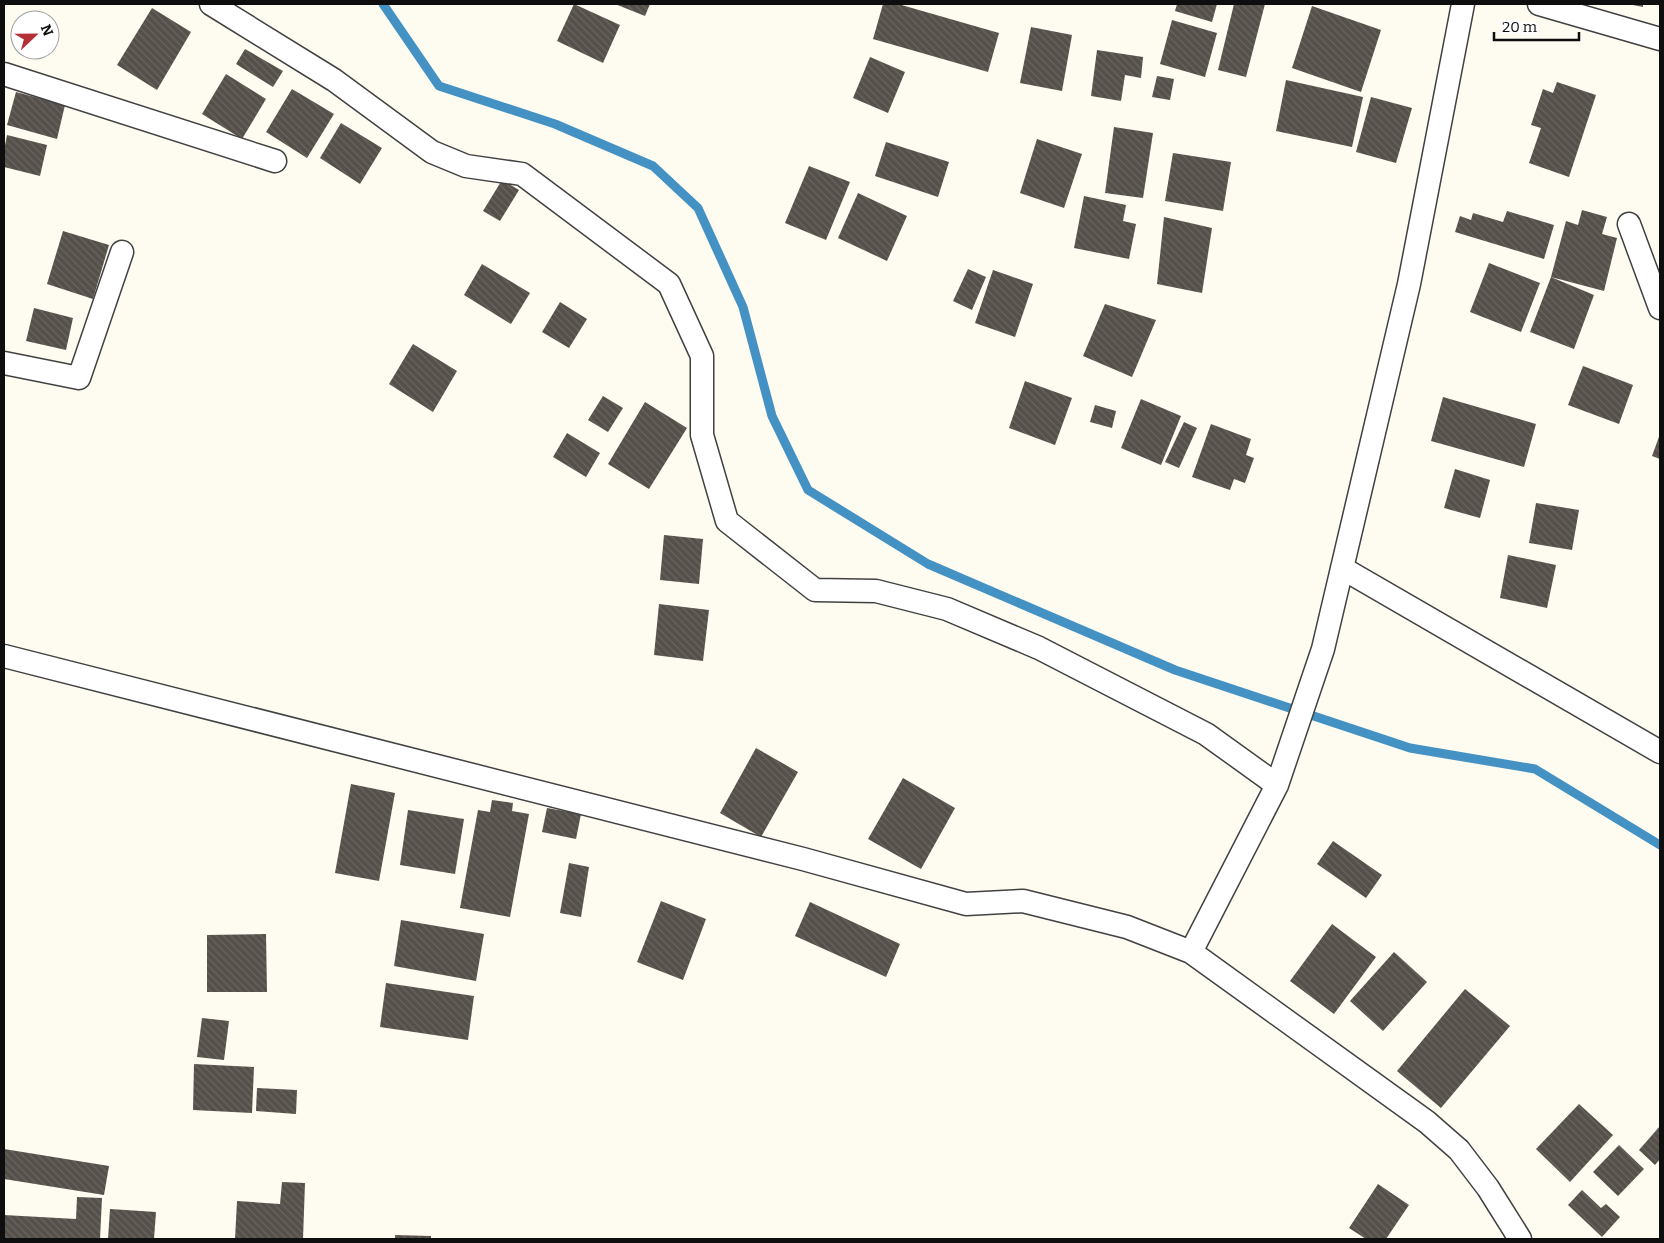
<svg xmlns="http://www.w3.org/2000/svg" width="1664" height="1243" font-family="Bitter,serif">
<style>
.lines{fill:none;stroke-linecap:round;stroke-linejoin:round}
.stream{stroke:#4492c4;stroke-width:9}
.building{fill:url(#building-back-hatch)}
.street-casing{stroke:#414141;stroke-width:25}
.street{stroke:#fff;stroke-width:22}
</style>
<defs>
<pattern id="building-back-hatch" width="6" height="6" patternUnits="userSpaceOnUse" patternTransform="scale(1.25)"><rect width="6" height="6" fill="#56504b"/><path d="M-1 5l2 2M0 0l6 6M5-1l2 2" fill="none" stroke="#696561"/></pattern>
</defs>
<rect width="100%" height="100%" fill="#fefbf1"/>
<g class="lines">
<path class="stream" d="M383 4 439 86 555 124 653 166 698 208 743 307 772 416 808 490 928 564 1175 670 1410 748 1535 769 1660 845"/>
</g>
<path class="building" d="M574 4 620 25 603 63 557 41Z
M615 4H650L645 16Z
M883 4H898L999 33 988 72 873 39Z
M1177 4H1217L1212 22 1175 11Z
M1234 4H1265L1246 77 1218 70Z
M1628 4H1643V7Z
M1312 6 1381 30 1361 92 1292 68Z
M152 8 191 32 157 90 117 65Z
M1172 20 1217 33 1205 77 1160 64Z
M1031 27 1072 35 1062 91 1020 83Z
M245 49 283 71 273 87 236 64Z
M1097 50 1143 57 1141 78 1125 75 1121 101 1091 96Z
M870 57 905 72 888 113 853 98Z
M226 74 266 99 242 139 202 114Z
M1157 76 1174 79 1170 100 1152 97Z
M1286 80 1363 97 1352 147 1276 131Z
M1557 82 1596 95 1569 177 1529 163 1541 128 1531 125 1543 89 1553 93Z
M292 89 334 114 307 158 266 132Z
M16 92 65 105 57 139 7 125Z
M1371 97 1412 108 1396 163 1356 152Z
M341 123 382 148 360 184 320 158Z
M1114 127 1153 133 1143 198 1105 193Z
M7 135 47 145 40 176 4 167V151Z
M1037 139 1082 154 1064 208 1020 193Z
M886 142 949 162 938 197 875 176Z
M1173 153 1231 162 1223 211 1165 201Z
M809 166 850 182 826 240 785 223Z
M502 180 519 190 500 221 483 211Z
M858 193 907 216 887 261 838 238Z
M1084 196 1126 205 1123 221 1136 224 1129 259 1074 248Z
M1582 210 1607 217 1602 234 1617 238 1604 291 1551 277 1594 295 1574 349 1530 332 1551 277 1566 221 1578 225Z
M1507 211 1554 225 1544 259 1455 232 1460 216 1471 220 1473 213 1503 222Z
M1164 217 1212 228 1202 293 1157 284Z
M63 231 109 245 93 299 47 284Z
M1489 263 1540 283 1521 332 1470 312Z
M482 264 530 293 511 324 464 295Z
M968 269 986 277 972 310 953 301Z
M993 270 1033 284 1015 337 975 323Z
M560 302 587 319 569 348 542 332Z
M1105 304 1156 320 1132 377 1083 356Z
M34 308 73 318 66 350 26 341Z
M413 344 457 371 433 412 389 384Z
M1583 366 1633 385 1619 424 1568 405Z
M1025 381 1072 398 1055 445 1009 428Z
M603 396 623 408 608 432 588 420Z
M1443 397 1536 424 1524 467 1431 441Z
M1141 399 1181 416 1161 465 1121 448Z
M645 402 687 428 649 489 608 464Z
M1095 405 1116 411 1112 428 1090 422Z
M1184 422 1197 428 1179 468 1165 462Z
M1211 424 1251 439 1246 455 1254 458 1245 483 1234 479 1230 490 1192 477Z
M567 433 600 453 586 477 553 457Z
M1660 434V459L1652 456Z
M1455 469 1490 480 1480 518 1444 508Z
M1536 503 1579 510 1572 550 1529 543Z
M664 535 703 539 699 584 660 580Z
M1508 555 1556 565 1547 608 1500 598Z
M659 604 709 610 703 661 654 655Z
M756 748 798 772 761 837 720 813Z
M903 778 955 808 921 869 868 839Z
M351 784 395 793 379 881 335 873Z
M492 800 513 803 512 811 529 814 510 917 460 908 478 810 490 812Z
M547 808 581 814 576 839 542 832Z
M408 810 464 819 455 874 400 865Z
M1333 841 1382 875 1366 898 1317 864Z
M569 863 589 867 581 917 560 913Z
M661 901 706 919 683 980 637 962Z
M810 902 900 944 886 977 795 936Z
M401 920 484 934 476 981 394 966Z
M1332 924 1376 957 1334 1014 1290 981Z
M266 934 267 992H207V935Z
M1394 952 1427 982 1383 1031 1350 1001Z
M386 983 474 996 468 1040 380 1027Z
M1465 989 1510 1026 1441 1108 1397 1071Z
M202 1018 229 1021 224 1060 197 1057Z
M194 1064 254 1067 252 1113 193 1110Z
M257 1088 297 1090 296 1114 256 1111Z
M1579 1104 1613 1135 1570 1182 1536 1149Z
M1660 1126V1159L1655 1165 1639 1150Z
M1619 1145 1644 1169 1618 1196 1593 1172Z
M4 1149 109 1166 104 1195 4 1179Z
M282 1182 305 1183 303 1239H235L237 1201 280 1204Z
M1378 1184 1409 1205 1386 1239H1366L1349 1228Z
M1582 1190 1601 1208 1606 1204 1620 1217 1602 1237 1568 1205Z
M77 1197 102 1198 100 1239H4V1215L76 1219Z
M110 1209 156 1212 154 1239H108Z
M395 1235 431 1236V1239H395Z"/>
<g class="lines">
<defs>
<path id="street" d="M211 4 334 80 432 152 466 166 522 174 669 284 702 356V435L727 521 815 590 876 591 947 609 1039 648 1206 734 1277 785
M1539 4 1660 39
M4 74 275 161
M1629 224 1660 308
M4 363 79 378 122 252
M1342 568 1660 752
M4 656 803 859 966 904 1023 901 1127 927 1191 952 1427 1122 1459 1150 1488 1188 1520 1239
M1191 952 1277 785 1323 649 1409 284 1463 4"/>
</defs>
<use href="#street" class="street-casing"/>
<use href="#street" class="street"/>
</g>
<rect width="1664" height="1243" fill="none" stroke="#0e0e0e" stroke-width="10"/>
<g transform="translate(35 35) rotate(68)"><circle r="24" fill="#ffffff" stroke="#9f9f9f"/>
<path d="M0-4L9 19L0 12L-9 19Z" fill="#b52f37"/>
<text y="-8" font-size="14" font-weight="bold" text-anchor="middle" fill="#0e0e0e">N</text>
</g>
<path d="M1494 32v8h85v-8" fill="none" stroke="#0e0e0e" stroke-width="2.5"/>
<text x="1502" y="32" font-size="15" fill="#0e0e0e" stroke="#ffffff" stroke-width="4" paint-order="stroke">20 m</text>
</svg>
